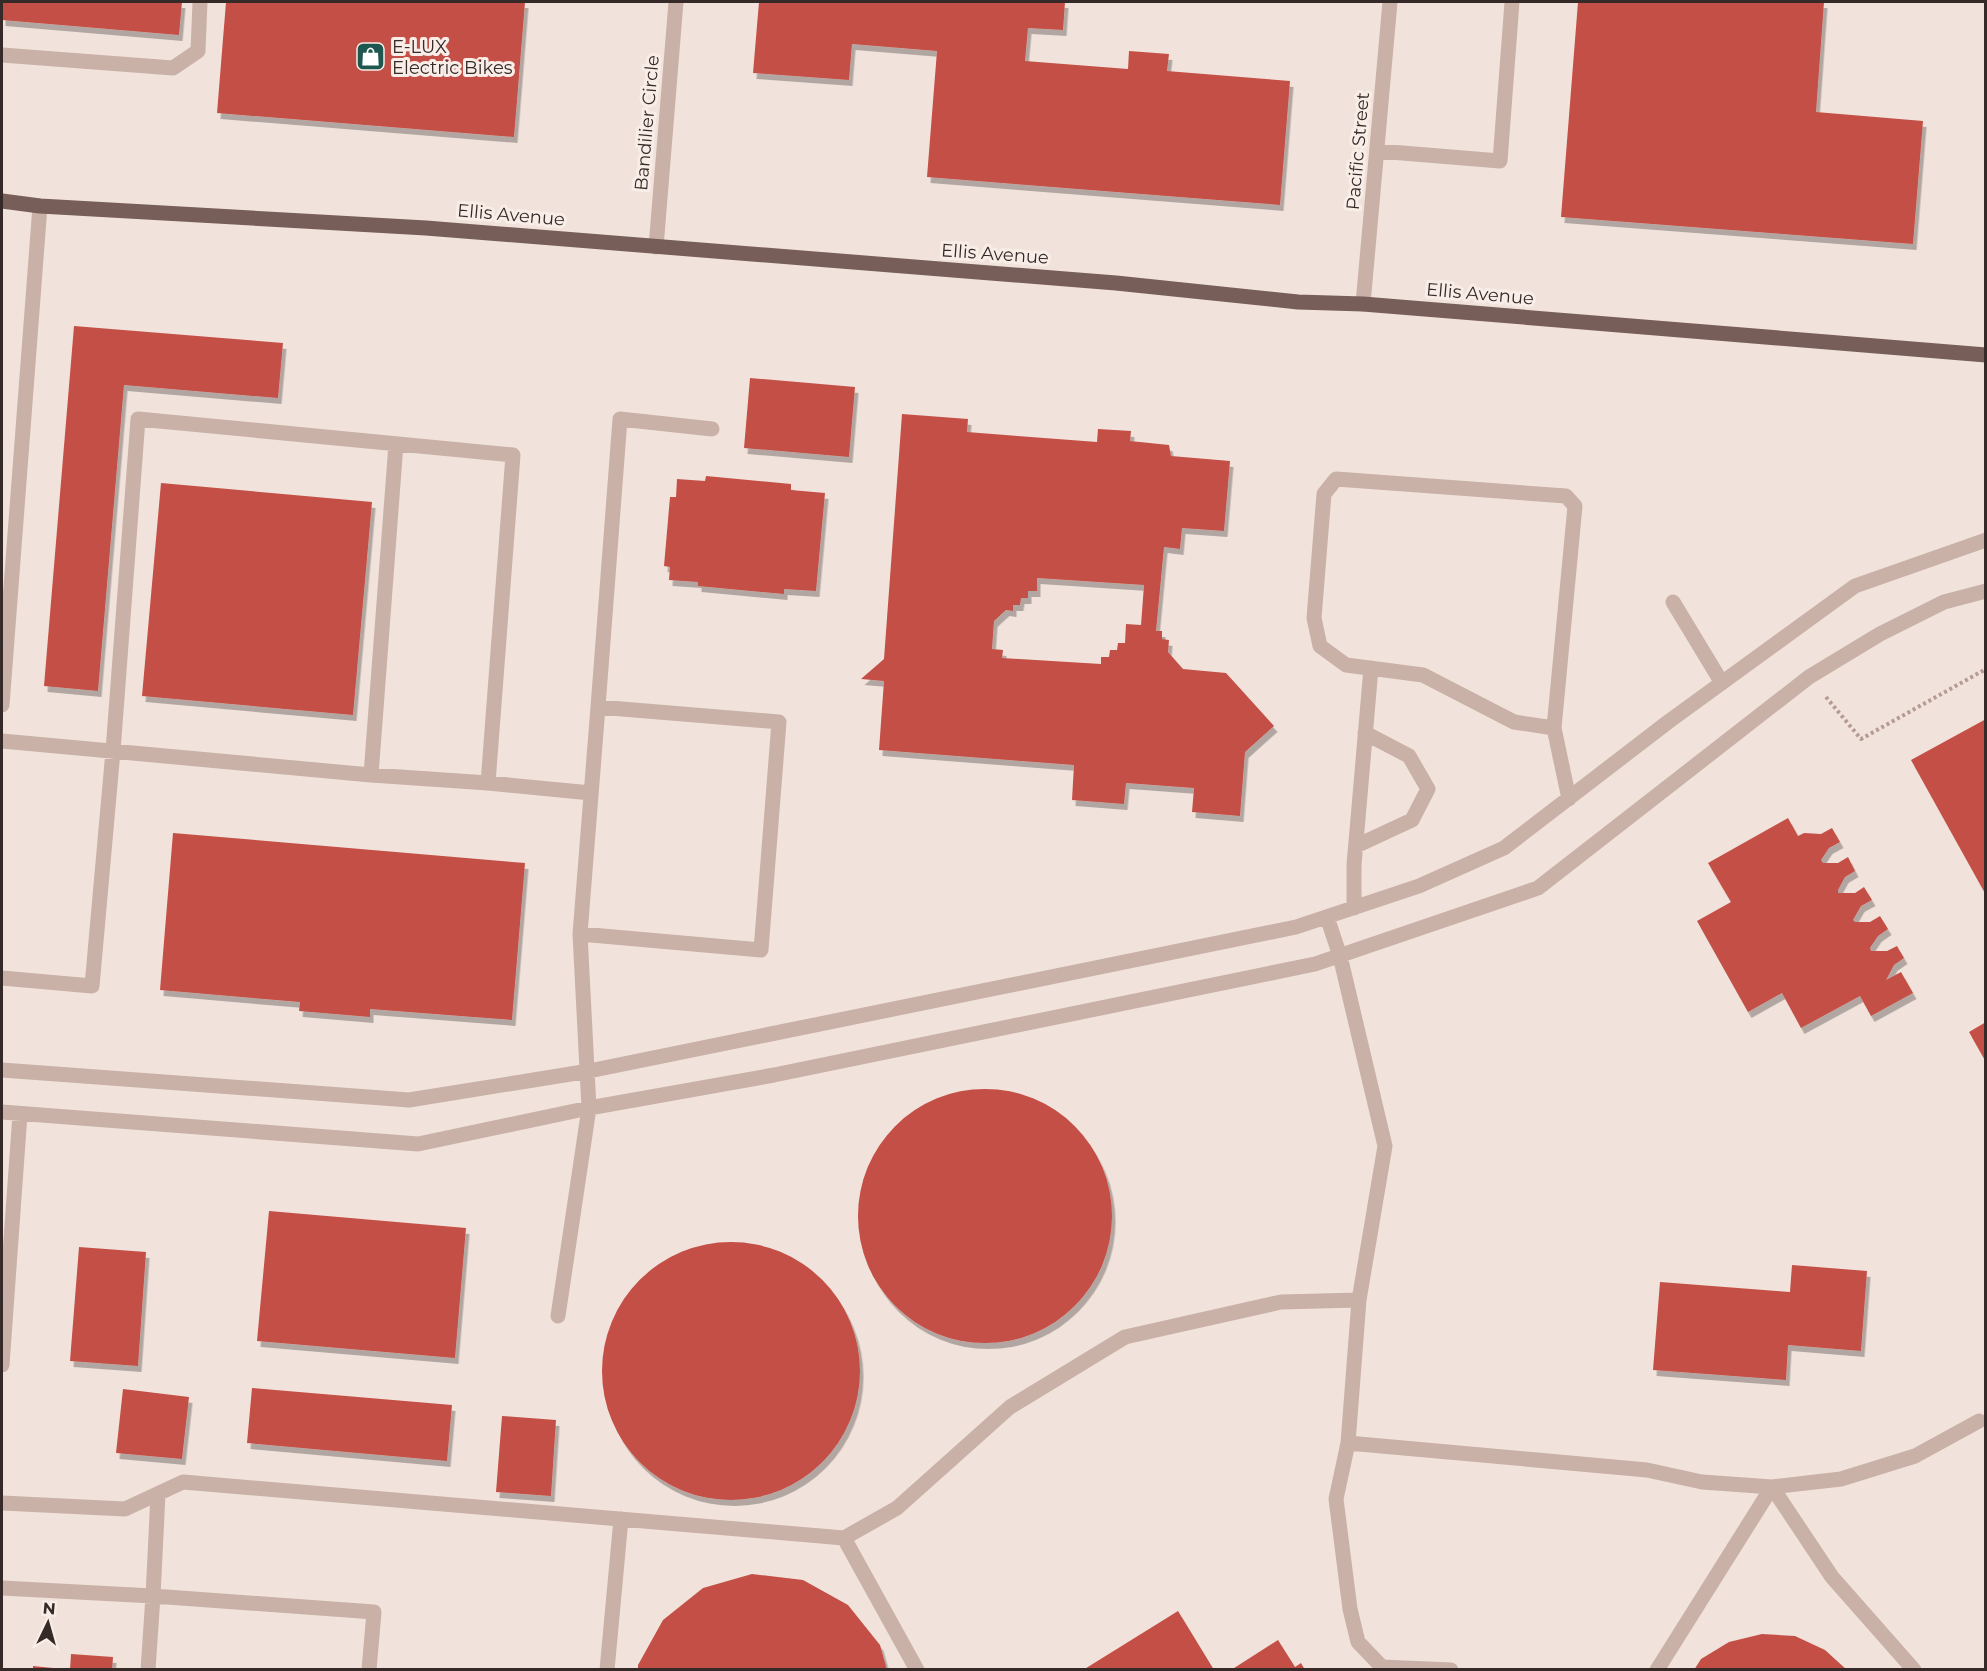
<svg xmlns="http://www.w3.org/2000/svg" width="1987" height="1671" font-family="Montserrat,sans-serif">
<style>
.building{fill:#c35047;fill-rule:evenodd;filter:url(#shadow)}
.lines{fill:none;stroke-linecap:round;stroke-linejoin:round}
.path{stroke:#b59b92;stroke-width:4;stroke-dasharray:3 3;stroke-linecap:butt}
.minor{stroke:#c9b1a7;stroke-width:15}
.major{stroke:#775e59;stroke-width:15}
.labels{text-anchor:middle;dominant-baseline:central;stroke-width:6;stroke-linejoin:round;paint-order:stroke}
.poi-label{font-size:18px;fill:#362a28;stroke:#f9eee7;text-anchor:start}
.street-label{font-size:18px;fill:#362a28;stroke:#f9eee7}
</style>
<defs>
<filter id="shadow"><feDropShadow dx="3.5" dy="6" stdDeviation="0" flood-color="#0004"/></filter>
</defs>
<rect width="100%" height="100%" fill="#f1e3db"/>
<path class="building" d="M2 2H182L179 35 2 20Z
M226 2H525L514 137 217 113Z
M759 2H1065L1063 30 1028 28 1025 61 1128 69 1129 51 1169 54 1167 71 1290 81 1280 205 927 177 937 51 852 44 849 80 753 73Z
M1578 2H1824L1816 112 1923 121 1913 244 1561 217Z
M74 326 283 343 278 398 124 385 98 691 44 686Z
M750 378 855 387 849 457 744 448Z
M902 414 968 419 967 432 1097 442 1098 429 1131 431 1130 441 1169 445 1171 456 1230 461 1224 531 1182 528 1180 549 1164 547 1156 631H1162V639L1169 640 1168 652 1183 669 1226 673 1274 726 1245 752 1240 816 1192 812 1194 788 1126 783 1124 804 1072 800 1074 765 879 750 884 681 861 679 884 659ZM1037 578 1144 585 1141 625 1126 624 1125 643H1118L1117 650H1110L1109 657H1101V664L1002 658 1003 650 992 649 994 621 1006 610 1013 611V605H1020L1021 598H1028V591H1037Z
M706 476 791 484V490L825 493 816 591 784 589V594L698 586V582L669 580 670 567 664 566 670 497H676L677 479 705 481Z
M161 483 372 502 353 715 142 696Z
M1986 719V895L1911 760Z
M1788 818 1798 836 1804 833 1821 834 1832 828 1840 842 1829 848 1821 860 1823 863H1838L1848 857 1855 871 1845 877 1838 890V893H1855L1864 887 1872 900 1861 906 1853 920 1855 922H1870L1880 916 1888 929 1878 936 1870 948 1871 951H1887L1897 946 1904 958 1894 965 1886 980 1901 972 1913 993 1871 1016 1860 996 1801 1028 1782 993 1748 1012 1697 921 1731 902 1708 863Z
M173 833 525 863 512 1020 370 1009V1017L299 1011 300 1002 160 990Z
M1986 1022V1062L1969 1032Z
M858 1216a127 127 0 1 1 254 0a127 127 0 1 1-254 0Z
M269 1211 466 1228 455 1358 257 1341Z
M602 1371a129 129 0 1 1 258 0a129 129 0 1 1-258 0Z
M79 1247 146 1252 138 1366 70 1361Z
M1792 1265 1867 1271 1861 1351 1788 1345 1786 1380 1653 1370 1660 1282 1790 1292Z
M252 1388 452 1405 447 1461 247 1443Z
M123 1389 189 1397 182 1459 116 1453Z
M502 1416 556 1420 551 1496 496 1492Z
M752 1574 803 1580 848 1605 880 1645 887 1670H638V1665L663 1620 703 1588Z
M1178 1611 1214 1670H1083Z
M1762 1634 1795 1636 1825 1650 1847 1670H1694L1701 1659 1729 1642Z
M1278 1640 1295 1667 1301 1663 1305 1670H1231Z
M71 1654 113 1657 112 1670H70Z
M33 1666 53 1668V1670H33Z"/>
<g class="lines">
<path class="path" d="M1826 697 1861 739 1986 669"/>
<path class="minor" d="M2 55 173 68 198 51 200 2
M1378 151 1500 161 1512 2
M656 247 676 2
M1363 304 1390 2
M1673 602 1722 683
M2 705 40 206
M598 707 620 419 712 429
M1554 728 1575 506 1566 496 1336 479 1324 494 1314 618 1320 646 1346 665 1423 675 1514 722 1554 728 1569 799
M2 741 371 775 488 783 591 793
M371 775 396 444
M1356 846 1412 820 1428 789 1409 756 1365 733
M1354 908V865L1371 668
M1327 917 1340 956 1385 1146 1359 1300 1348 1443 1647 1470 1702 1482 1772 1487 1841 1479 1915 1456 1979 1421
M2 978 92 986 113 751 138 419 513 455 488 783
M2 1070 409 1100 589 1071 1296 927 1419 886 1504 848 1668 722 1855 586 1986 540
M2 1112 418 1144 589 1108 774 1075 1315 964 1538 888 1809 677 1880 634 1944 602 1986 591
M558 1316 589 1108 580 934 598 707 779 722 761 950 580 934
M2 1365 20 1114
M1348 1443 1336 1499 1350 1609 1358 1642 1382 1667 1380 1670
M158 1494 153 1596 374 1612 369 1670
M2 1503 125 1509 183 1482 844 1538 897 1508 1010 1407 1125 1337 1281 1302 1359 1300
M844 1538 917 1670
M2 1588 153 1596 148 1670
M1382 1667 1451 1670
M607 1670 621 1519
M1657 1670 1772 1487 1832 1577 1914 1670"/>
<path class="major" d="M2 201 40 206 426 228 1116 283 1298 302 1363 304 1986 355"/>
</g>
<defs>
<symbol id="shop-square" viewBox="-11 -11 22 22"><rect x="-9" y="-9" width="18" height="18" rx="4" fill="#1e5650" stroke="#f9eee7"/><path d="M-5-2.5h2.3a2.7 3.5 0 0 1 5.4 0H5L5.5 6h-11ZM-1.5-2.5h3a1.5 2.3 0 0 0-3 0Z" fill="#fff"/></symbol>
</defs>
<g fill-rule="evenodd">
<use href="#shop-square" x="354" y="40" width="33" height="33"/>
</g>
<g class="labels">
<g class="poi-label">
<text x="392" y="47">E-LUX<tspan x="392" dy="21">Electric Bikes</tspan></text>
</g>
<g class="street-label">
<text transform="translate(647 123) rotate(-85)">Bandilier Circle</text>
<text transform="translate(1358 151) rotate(-85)">Pacific Street</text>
<text transform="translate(511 215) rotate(5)">Ellis Avenue</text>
<text transform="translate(995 254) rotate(4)">Ellis Avenue</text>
<text transform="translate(1480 294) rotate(5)">Ellis Avenue</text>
</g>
</g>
<rect width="1987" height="1671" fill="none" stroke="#362a28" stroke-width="6"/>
<g transform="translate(48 1623) rotate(5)" stroke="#f9eee7" stroke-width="4.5" paint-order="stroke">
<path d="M0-4.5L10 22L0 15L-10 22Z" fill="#362a28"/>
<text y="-9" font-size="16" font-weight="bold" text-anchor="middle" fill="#362a28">N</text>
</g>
</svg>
